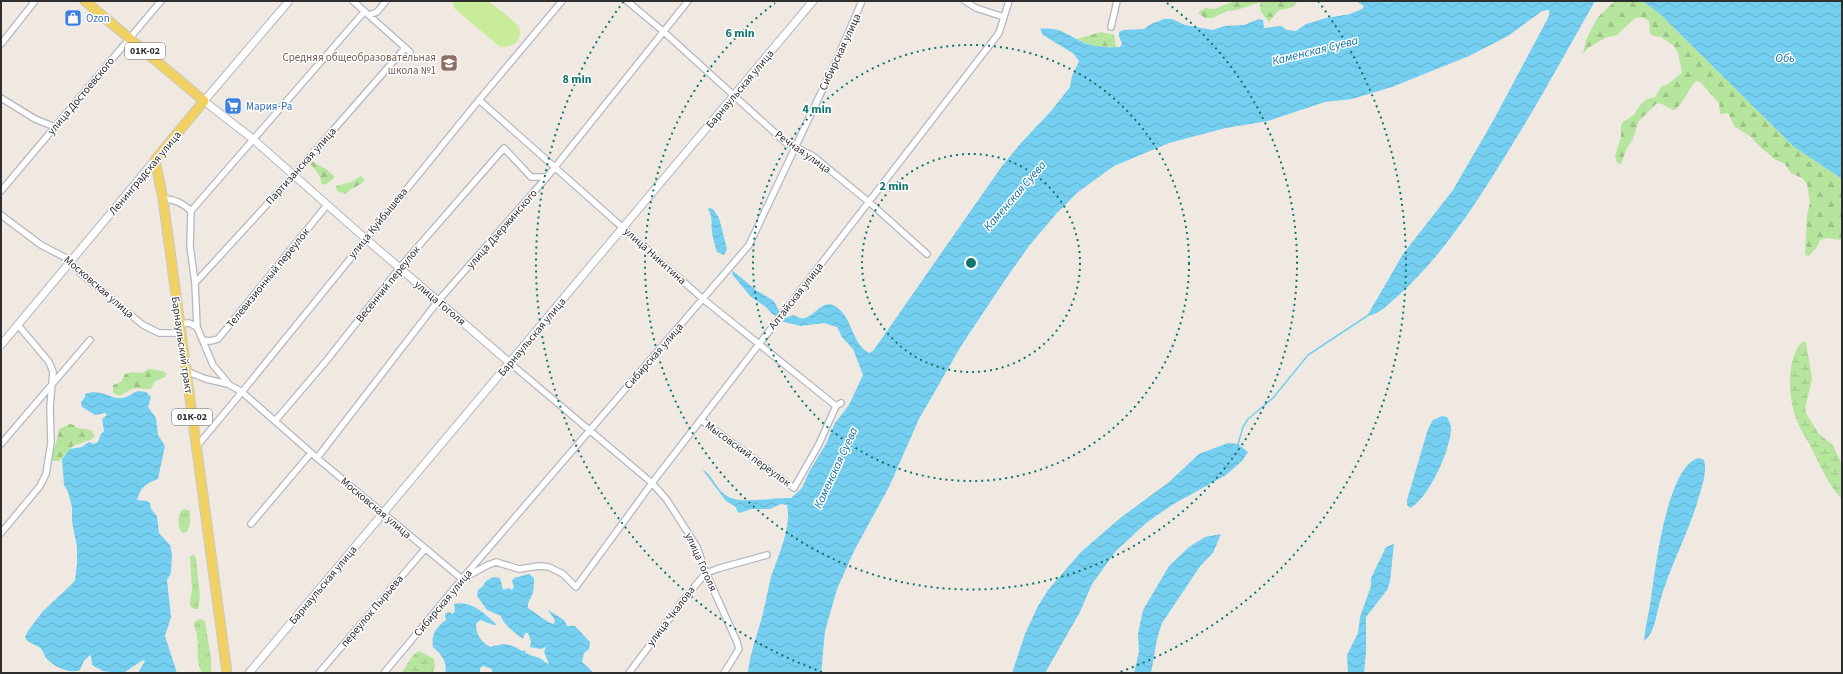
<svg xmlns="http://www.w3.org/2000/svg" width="1843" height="674" font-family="'Source Sans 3',sans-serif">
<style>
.grass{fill:url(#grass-tufts)}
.forest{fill:url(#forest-firs)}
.wetland{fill:url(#wetland-marsh)}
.pitch{fill:#c9ec9a}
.water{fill:url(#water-waves)}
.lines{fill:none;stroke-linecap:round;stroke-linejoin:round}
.stream{stroke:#75cff0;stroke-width:1.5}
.minor-casing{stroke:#b4b7c1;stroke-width:8}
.tertiary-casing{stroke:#b4b7c1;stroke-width:9}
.primary-casing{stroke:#c9c9c9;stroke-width:11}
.minor{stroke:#fff;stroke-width:5.5}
.tertiary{stroke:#fff;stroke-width:7}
.primary{stroke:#f2d163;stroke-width:9}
.ring{fill:none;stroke:#0f766e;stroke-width:2;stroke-dasharray:2 4}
.labels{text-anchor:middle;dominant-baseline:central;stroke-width:3;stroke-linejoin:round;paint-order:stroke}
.shield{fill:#fff;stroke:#6d6d6d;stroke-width:1}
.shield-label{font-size:10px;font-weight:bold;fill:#2e2e2e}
.shop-label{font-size:11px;fill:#366cbe;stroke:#fff;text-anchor:start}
.street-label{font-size:11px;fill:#2e2e2e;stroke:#fff}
.education-label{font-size:11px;fill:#785e54;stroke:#fff;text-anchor:end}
.water-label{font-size:12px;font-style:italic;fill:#0d6fa3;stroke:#fff}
.centre{fill:#0f766e;stroke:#fff;stroke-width:2}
.ring-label{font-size:12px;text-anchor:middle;font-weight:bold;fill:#0f766e;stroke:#fff;stroke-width:3;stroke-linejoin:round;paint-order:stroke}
</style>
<defs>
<pattern id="grass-tufts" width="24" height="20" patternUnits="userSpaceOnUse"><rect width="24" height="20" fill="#b6e59e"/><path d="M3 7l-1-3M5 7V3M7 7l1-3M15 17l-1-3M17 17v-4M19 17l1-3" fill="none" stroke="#9dc588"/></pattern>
<pattern id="forest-firs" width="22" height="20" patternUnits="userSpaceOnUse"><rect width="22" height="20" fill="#b6e59e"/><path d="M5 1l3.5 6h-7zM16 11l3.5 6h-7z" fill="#9dc588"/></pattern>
<pattern id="wetland-marsh" width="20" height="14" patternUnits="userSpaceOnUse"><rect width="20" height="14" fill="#b6e59e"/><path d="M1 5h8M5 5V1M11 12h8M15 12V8" fill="none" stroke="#9dc588"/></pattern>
<pattern id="water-waves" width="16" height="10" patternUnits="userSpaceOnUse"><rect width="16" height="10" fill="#75cff0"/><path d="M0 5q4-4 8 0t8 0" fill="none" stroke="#66b2ce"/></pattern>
</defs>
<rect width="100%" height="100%" fill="#efe9e1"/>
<path class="grass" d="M185 509 190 511V525L187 532 183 533 180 530C178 523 178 517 181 511Z
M193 554 196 558 200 597 198 609H194L190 606V602L192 590 190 557Z
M201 619 205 621 211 659V673H202C195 660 199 649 197 636 197 631 194 628 194 623L197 620Z"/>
<path class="forest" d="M1235 1H1298L1293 7 1278 11 1269 22 1261 12 1260 2 1237 10 1227 11 1213 18H1205L1198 13 1205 8 1214 9Z
M1615 1H1642L1660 14 1793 146 1842 179V240L1827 238 1820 240 1817 247 1809 256 1805 255 1807 215 1810 203 1807 184 1802 178 1791 173 1784 163 1776 160 1759 146 1751 137 1735 127 1728 113 1720 114 1719 103 1700 82 1697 81C1689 86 1685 101 1675 110L1671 109 1660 103 1656 104 1639 121 1632 141 1627 148 1621 164 1617 163 1615 156 1621 137V125L1623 122 1634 115 1640 105 1647 99 1655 97 1661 87 1668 84 1682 73 1678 53 1674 46 1661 37 1653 36 1650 33 1649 21 1642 17 1635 18 1617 35 1605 38 1588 48 1583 54 1586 40 1597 18Z
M1101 32 1114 35 1116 47 1093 46 1077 39Z
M311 161 326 169 334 176V178L325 185 321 183C322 176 314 169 310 163Z
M361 176 365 180C359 187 350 188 345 194L337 191 336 186 351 182Z
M149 369 163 371 167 374 165 377 154 382 151 389C133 390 138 384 120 396L113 393V385L121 382 125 374 133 372 142 373Z
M70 424 74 425 77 428 91 430 95 436 92 439 73 446 59 461H51C53 450 58 440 59 429Z"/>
<path class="wetland" d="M1802 342H1806L1812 379 1805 408 1806 413 1818 433 1833 445 1842 465V499C1829 486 1821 468 1813 451 1808 441 1800 430 1796 418 1788 397 1786 359 1802 342Z
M419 651 434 659 435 666 433 673H402C406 666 412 654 419 651Z"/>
<path class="pitch" d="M452 1C460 1 482 0 489 2 494 5 517 23 519 28 524 41 510 50 499 46L455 9Z"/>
<path class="water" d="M1356 1C1370 1 1388 4 1401 1H1595C1568 49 1541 98 1512 145 1479 199 1446 252 1399 295 1388 304 1381 314 1367 316L1403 254 1453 190 1493 121 1549 16V10L1542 11 1508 36 1469 56 1392 87 1352 99 1325 102 1268 121 1226 128 1169 143 1114 166 1078 192 1056 214 1029 246 1005 280 961 346 919 419 889 487 855 549 837 589 825 631 821 673H748C750 652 758 633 763 613 766 601 768 589 771 577 778 556 792 527 787 505L781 504 770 509H751L740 513 737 511 736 507 726 501 702 469C713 475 716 490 727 496 740 505 774 497 791 498L802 488 809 472 826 444 835 423 849 405 863 375 853 349 842 337 837 327 824 323 801 326 784 322 771 313 766 307 750 296 732 274 733 271 756 290 774 301 782 317 786 318 793 315C797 316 801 320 805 318 816 315 822 299 835 306 853 317 851 343 869 353L873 351 1002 166 1021 143 1052 110 1070 87 1072 76 1079 61 1074 54 1043 35 1040 29C1059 27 1064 33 1080 41 1092 47 1108 48 1120 47L1122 44 1119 36V32L1123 30 1144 29 1151 24 1164 19H1172L1185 25 1213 30 1224 26 1244 25 1259 19 1263 20 1264 28 1281 26 1287 30 1296 31 1306 24 1326 18 1350 14 1362 9 1364 6Z
M1642 1H1842V179L1793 146 1660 14Z
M709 208 713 209 719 218 727 249 724 255 717 252C715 246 713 239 712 232 711 223 713 217 708 209Z
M139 391 146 392 151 397 148 407 156 418 158 435 165 446 158 479C145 484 141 487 137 500L147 501 150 503 151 509 157 516 159 533 170 545 172 554 171 573 167 580 171 617 165 636 177 673H138L145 661 143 660 125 672 118 673 103 671 92 665 91 656 90 655 84 661 80 670C70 674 54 667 47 659 44 656 44 653 42 650 38 644 28 645 25 637L28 631 43 611 72 584 75 580 77 564V547L72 521V507L68 492 64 485 62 459 70 449 82 447 89 442 94 444 98 442 101 434 104 431 102 419 107 415 105 413 95 415 82 407 81 402 85 397V394C101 388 111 400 122 398 128 398 132 392 139 391Z
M1442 416 1447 417C1449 421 1451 424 1451 429 1451 448 1428 500 1410 508L1407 505V500L1428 429 1433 420Z
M1228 443 1238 444 1248 452 1242 461 1226 475 1172 505 1146 523 1116 551 1092 584 1080 612 1045 673H1012L1025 634 1038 606 1048 590 1081 552 1119 519 1169 482 1199 454Z
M1699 458 1704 460C1707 470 1703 483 1700 493 1690 531 1669 567 1659 605 1656 617 1654 634 1644 641 1645 627 1649 613 1651 599 1655 570 1667 465 1699 458Z
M1221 534 1213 553 1201 565 1162 623 1157 639 1151 673H1134L1139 652 1138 634 1143 610 1169 566 1189 547 1205 537Z
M1394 544 1390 582 1387 590 1366 617V652L1364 673H1348L1347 655 1358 633 1360 617 1371 586V578L1386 547Z
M529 574 534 578C534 583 534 591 532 595 530 601 527 602 528 608 535 612 547 623 554 624L555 620 548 610 564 620 567 626H575L590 642 589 649 584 653 582 662 594 673H492V669L483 666 480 668V673H445C448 662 441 654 433 647 431 635 436 627 446 620L445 614 449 612 453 614 455 611 454 604C470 600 483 612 495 623L496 625H494L480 620 476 624C476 634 481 643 491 647 503 643 511 643 522 651L526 650 525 652C530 656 536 656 541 659 545 661 544 663 549 664L544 652 546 647 541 649 530 647 531 641 528 633H525L523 639C517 635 501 622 501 616L487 610 477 596 478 590 483 586 486 581 493 577 500 578 503 590 509 588 512 590 514 587 512 581 514 578Z"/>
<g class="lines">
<path class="stream" d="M1238 444 1243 427 1248 419 1273 398 1308 355 1367 316"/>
<defs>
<path id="minor" d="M353 1 410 52
M627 1 664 32 785 142 813 156 869 202 927 254
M965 1 976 8 1004 17
M369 15 377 12 386 1
M1111 27 1117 1
M1 44 35 1
M1 98 35 119 55 127
M479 100 703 299 836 406
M1 191 161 1
M163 199C175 199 182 203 191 211L364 12
M191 211 190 246 195 283 197 327 213 365 228 383
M1 215 41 245 68 259 80 273 143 325 159 333H180
M195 283 294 175 405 48
M179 324 189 323 197 327
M203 340 210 341 218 339 327 205
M510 363 652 483 667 500 697 547 706 573 737 642 739 649 724 673
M186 371 206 379 228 384 242 392 317 458 462 579 488 565 496 562 519 569 539 566 549 567 563 574 576 587 652 483 999 33 1009 1
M701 420 794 488 819 444 836 406 841 403
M275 421 327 360 402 265 504 148 531 177H547
M1 444 90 340
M197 446 242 392 479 100 562 1
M317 458 438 301 547 177 688 1
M251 524 311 453
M1 533 40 486 46 474 51 443 50 407 53 372 49 362 18 325
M319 673 425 549
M384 673 462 579 749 245 837 59 862 1
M629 673 688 594 706 573 720 568 767 555"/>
<path id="tertiary" d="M289 1 204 101 254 140 366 239 510 363
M1 345 155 160
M249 673 813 1"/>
<path id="primary" d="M85 1 204 101 155 160 163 199 227 673"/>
</defs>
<use href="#minor" class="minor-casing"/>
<use href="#tertiary" class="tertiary-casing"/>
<use href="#primary" class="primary-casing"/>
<use href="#minor" class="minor"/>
<use href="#tertiary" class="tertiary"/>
<use href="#primary" class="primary"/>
</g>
<g class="ring">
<circle cx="971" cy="263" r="109"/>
<circle cx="971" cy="263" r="218"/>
<path d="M1167 3A326 326 0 1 1 775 3"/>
<path d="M822 672A435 435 0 0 1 624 1M1318 1A435 435 0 0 1 1120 672"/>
</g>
<defs>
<symbol id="shop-square" viewBox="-11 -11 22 22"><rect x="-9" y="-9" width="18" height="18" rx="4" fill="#3f7fe0" stroke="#fff"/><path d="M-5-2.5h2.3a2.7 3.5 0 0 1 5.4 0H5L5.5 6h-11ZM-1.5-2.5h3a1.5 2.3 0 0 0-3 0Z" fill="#fff"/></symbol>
<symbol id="school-square" viewBox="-11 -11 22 22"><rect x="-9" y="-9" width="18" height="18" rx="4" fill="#8d6e63" stroke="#fff"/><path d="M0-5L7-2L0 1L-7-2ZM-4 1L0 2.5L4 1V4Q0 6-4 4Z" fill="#fff"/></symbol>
<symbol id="supermarket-square" viewBox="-11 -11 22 22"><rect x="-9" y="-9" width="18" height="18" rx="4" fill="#3f7fe0" stroke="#fff"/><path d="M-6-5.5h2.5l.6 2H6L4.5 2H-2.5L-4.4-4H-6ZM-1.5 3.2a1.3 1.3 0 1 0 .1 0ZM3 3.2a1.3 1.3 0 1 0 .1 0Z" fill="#fff"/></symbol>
</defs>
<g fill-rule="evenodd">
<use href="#shop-square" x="63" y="8" width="20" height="20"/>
<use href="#school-square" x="439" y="53" width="20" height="20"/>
<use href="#supermarket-square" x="223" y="96" width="20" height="20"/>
</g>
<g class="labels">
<g class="shield">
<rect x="125" y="43" width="40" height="16" rx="3"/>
<rect x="172" y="409" width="40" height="16" rx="3"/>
</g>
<g class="shield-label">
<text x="145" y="51">01К-02</text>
<text x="192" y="417">01К-02</text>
</g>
<g class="shop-label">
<text x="86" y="18">Ozon</text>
<text x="246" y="106">Мария-Ра</text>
</g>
<g class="street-label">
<text transform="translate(840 52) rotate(-65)">Сибирская улица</text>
<text transform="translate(740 89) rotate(-50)">Барнаульская улица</text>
<text transform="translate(81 96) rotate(-50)">улица Достоевского</text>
<text transform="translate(803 152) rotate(35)">Речная улица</text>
<text transform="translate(301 166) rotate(-48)">Партизанская улица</text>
<text transform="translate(145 173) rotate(-50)">Ленинградская улица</text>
<text transform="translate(378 223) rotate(-51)">улица Куйбышева</text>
<text transform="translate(502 229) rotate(-49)">улица Дзержинского</text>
<text transform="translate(655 256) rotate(42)">улица Никитина</text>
<text transform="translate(268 278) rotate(-51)">Телевизионный переулок</text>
<text transform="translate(388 284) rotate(-51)">Весенний переулок</text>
<text transform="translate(99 287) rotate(41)">Московская улица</text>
<text transform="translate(796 296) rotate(-52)">Алтайская улица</text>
<text transform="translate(440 303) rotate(40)">улица Гоголя</text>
<text transform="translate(532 337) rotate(-50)">Барнаульская улица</text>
<text transform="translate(182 345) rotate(82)">Барнаульский тракт</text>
<text transform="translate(654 356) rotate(-49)">Сибирская улица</text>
<text transform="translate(748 454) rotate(36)">Мысовский переулок</text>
<text transform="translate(376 508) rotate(40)">Московская улица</text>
<text transform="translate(701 562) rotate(66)">улица Гоголя</text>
<text transform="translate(323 585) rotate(-50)">Барнаульская улица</text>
<text transform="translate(443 603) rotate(-50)">Сибирская улица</text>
<text transform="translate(372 611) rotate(-50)">переулок Пырьева</text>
<text transform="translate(671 616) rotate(-53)">улица Чкалова</text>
</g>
<g class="education-label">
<text x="436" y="57">Средняя общеобразовательная<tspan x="436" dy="13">школа №1</tspan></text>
</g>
<g class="water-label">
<text transform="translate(1315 51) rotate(-14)">Каменская Суева</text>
<text x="1785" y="58">Обь</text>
<text transform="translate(1015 196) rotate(-49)">Каменская Суева</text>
<text transform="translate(836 468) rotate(-65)">Каменская Суева</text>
</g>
</g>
<circle cx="971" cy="263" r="6" class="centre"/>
<g class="ring-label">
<text x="740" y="37">6 min</text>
<text x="577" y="83">8 min</text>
<text x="817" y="113">4 min</text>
<text x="894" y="190">2 min</text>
</g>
<rect width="1843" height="674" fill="none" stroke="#2e2e2e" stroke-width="4"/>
</svg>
